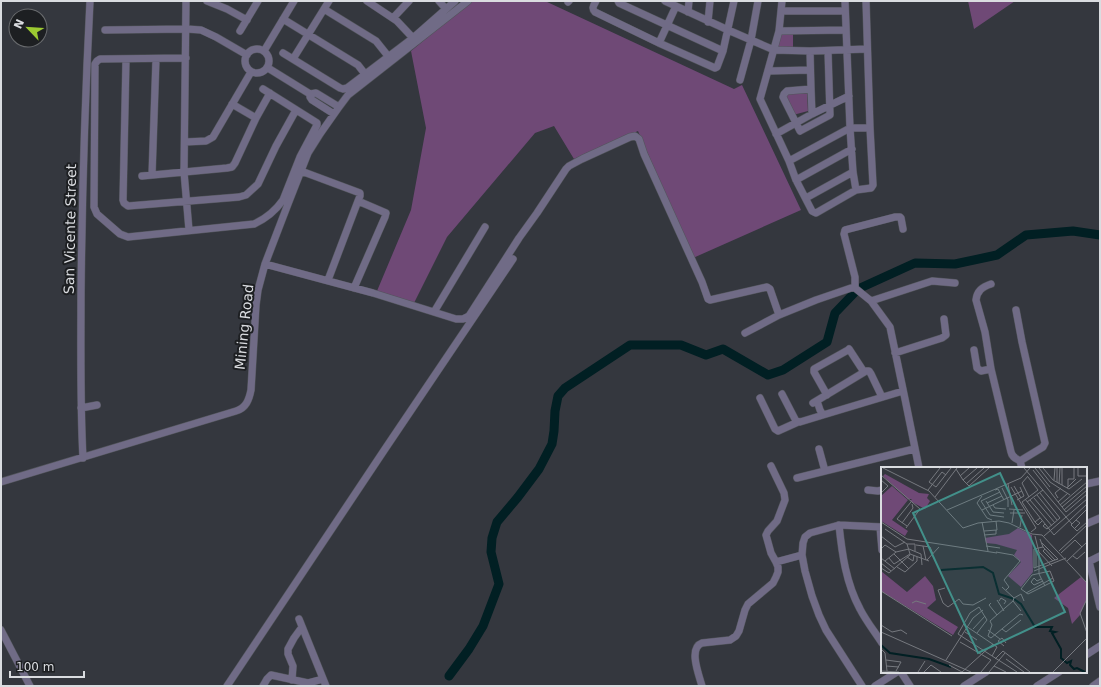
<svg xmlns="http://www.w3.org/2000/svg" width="1101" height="687" font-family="'DejaVu Sans',sans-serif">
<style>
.green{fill:#6f4976}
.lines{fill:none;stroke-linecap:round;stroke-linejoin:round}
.river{stroke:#011f23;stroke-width:9}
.minor-casing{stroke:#52555b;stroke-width:8}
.minor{stroke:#706b86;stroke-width:7}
.labels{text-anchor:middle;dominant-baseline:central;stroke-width:4;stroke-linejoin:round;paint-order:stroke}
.street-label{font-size:14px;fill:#dadce0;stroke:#1d1f22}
.inset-river{fill:none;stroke:#011f23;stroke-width:2}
.inset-road{fill:none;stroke:#76797f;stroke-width:1}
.view{fill:#42908a;fill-opacity:0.15;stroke:#42908a;stroke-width:2}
.inset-edge{fill:none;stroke:#dadce0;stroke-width:2}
</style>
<rect width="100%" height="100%" fill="#34373e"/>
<path class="green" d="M471 1H545L734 89 742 85 801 210 693 258 638 131 574 159 554 126 535 133 447 237 414 303 377 291 411 210 426 128 411 51Z
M968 1H1015L974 29Z
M793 32V48L776 47 779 33Z
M807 91 808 111 793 115 785 94Z"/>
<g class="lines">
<path class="river" d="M449 676 469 649 483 626 499 584 491 552 492 538 497 522 518 497 539 469 552 444 554 431 555 411 558 396 565 388 630 345H681L706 355 723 349 768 375 783 370 827 342 835 313 858 289 915 263 955 264 997 255 1026 235 1073 231 1100 235"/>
<defs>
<path id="minor" d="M186 1 184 172 189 230
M207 1 227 9 247 20
M367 1 397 21 413 38
M439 1 446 9
M596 1C594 5 591 8 595 12L659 43 715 68 717 67 723 51 734 1
M618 1 619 3 723 51
M665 1 728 30 774 50 810 51 867 49
M782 1 779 31 760 99 789 161 796 180 812 211 816 213 856 190 871 188 873 185 870 128 866 1
M845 1 850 128 853 172 856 190
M568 2 569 1
M324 9 376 41 388 56
M781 11H845
M688 12 689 1
M393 18 409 1
M283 19 358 65 365 74
M708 22 710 1
M105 30 187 29 201 30 216 37 247 55
M240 31 258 1
M779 31 846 30
M659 43 676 6
M245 61a12 12 0 1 1 24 0a12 12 0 1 1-24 0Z
M264 51 294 1
M810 51 811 89 787 91 784 94 783 97 800 131 830 115 828 51
M283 53 340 88 343 89 347 88 413 38 455 1
M186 58 100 59 97 61 95 64 94 207 97 214 120 234 128 237 254 224C265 219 276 210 283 200L300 157 317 125V123L263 89
M293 59 329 1
M126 60 123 200 124 203 128 206 239 197 246 195 258 184 276 146 296 110
M268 68 310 94 316 93 339 107
M769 71 810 70
M740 80 751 40 758 1
M811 89 812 114
M310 94V97L312 100 334 114
M232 104 256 118
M776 134 812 114 849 96
M185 142 206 141 213 137 251 72
M789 161 850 128H870
M301 171 360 193V196L358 201 328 280
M152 175 156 59
M142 176 227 168 232 167 235 163 256 118 270 93
M796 180 852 149
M806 198 853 172
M265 264 373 293 456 319H463L469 316 519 238 537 213 566 169 569 166 582 159 630 137 635 136 639 139 644 154 702 282 708 299 710 300 767 287 770 289 779 315
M991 284C982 287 977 291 976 300L985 332 991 369 1011 452C1012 457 1015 458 1020 461L1022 468
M354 288 385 217 386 213 358 201
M855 288V277L844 234 845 230 895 217H900L901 218 903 229
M871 301 932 281 955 283
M1016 310 1022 342 1045 443 1043 447 1020 461
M434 312 485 227
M745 333 779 315 816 300 851 288H855L871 301 890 327 905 399 919 468
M974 350 977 368 981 371 991 369
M895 353 942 338 946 335 944 319
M782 394 796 421 800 422 823 415
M827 395 814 372V369L848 350 849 349 864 372
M760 398 775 429 778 431 798 422
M817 401 820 410 823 415 903 391
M813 403 866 371H869L871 374 882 397
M81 408 97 405
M819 449 825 471 914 449
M83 458C80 403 81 349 81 294 82 196 85 99 90 1
M797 478 825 471
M1 482 236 411C246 408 249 400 251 390L256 305 258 290 265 264 288 204 308 153 320 134 339 107 348 95 468 1
M1086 484 1100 481
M868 490 878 491 882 490
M1086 524 1100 518
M839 525C842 554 846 583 860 609 866 621 875 632 882 643
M880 527 882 550
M1089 561 1100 607
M776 562 802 555
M1086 563 1100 556
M299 619 326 686
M1 630 30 686
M1086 655 1100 646
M901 672 910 686
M292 680 293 666 288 654V649L294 638 302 627
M227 686 385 449 513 259
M263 686 267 679 271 675 308 683 323 679
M702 686C699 675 688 648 702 643L730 640 736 636 739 631 745 610 748 604 773 583 776 577 778 572V567L776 562 771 553 766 535 768 531 777 521 785 500 784 493 771 466
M862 686 826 630 819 615 812 596 805 571 802 555 803 543 805 537 810 533 839 525 882 527
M875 686 897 672
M964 686 986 672
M1037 686 1059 672
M1093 686 1100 681"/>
</defs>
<use href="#minor" class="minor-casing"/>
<use href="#minor" class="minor"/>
</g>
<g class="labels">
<g class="street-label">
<text transform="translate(70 229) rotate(-89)">San Vicente Street</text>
<text transform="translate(244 327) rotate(-84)">Mining Road</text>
</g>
</g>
<g transform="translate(881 467)">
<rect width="206" height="206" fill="#34373e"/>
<path d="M4 7 38 26 48 27 46 31 49 34 44 42 29 34 31 32H27L2 9ZM11 19 27 33 11 53 27 64 24 69 0 54V29ZM137 61 151 68 152 105 140 120 127 109 140 95 133 88 136 83 115 77 105 76 104 71 128 67ZM0 104 26 125 44 109 52 119 55 133 46 141 77 160 72 168 0 124ZM200 110 206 116V131L199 148 191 157 187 141 173 131Z" fill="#6f4976"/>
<path class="inset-river" d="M60 103 102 100 112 106 118 127 133 132 140 137 154 160H171L169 164 174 165 171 166 180 182V191L186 196 190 194 189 198 193 202 196 201 204 205M0 178 9 186 48 192 70 200"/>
<path class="inset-road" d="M2 1 48 24 82 61 97 56 118 54 128 56 151 67 161 68 206 116M59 1 48 15 55 20 70 1M143 1 191 57M154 1 169 20M158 1 169 15 189 28M162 1 172 13 188 22 201 12M197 1V9H206M75 2 82 13 96 1M152 3 185 45 206 27M0 8 39 42 25 61M79 9 88 1M147 9 141 16 148 30M147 10 157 23 141 35 154 55M0 13 7 19 0 26M82 13 88 19 108 1M173 13 174 1M176 15V1M85 17 103 1M127 17 131 38M178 17 179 1M181 18V1M133 19 140 31M130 20 155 61 150 65M187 20V12H193V1M121 21 127 33V40M186 21 195 12M47 23 61 5 65 8M114 23 117 22 123 33M119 25 100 34 109 48 123 50M159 26 179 51 166 62 162 59 164 57M156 28 176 53M101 29 96 36 106 51 111 53M54 30 76 1M153 31 174 56M177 31 174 26 180 21M144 32 173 68 206 37M136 33 143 29 139 20M149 33 171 59M105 34 112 45 123 46M146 35 162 23M177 35 187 26M106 36 121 29M112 38 114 41 125 42M179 38 206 15M181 40 206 19M128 42 142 43M66 43 140 11 149 1M101 43 141 24M183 43 206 23M129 46H144M159 51 154 55 157 58 161 54M0 55 26 72 116 86M101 55 107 84M21 56 32 41 31 37M131 56 133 43M190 58 206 42M190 58 196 64 206 55M26 59 16 52 30 35M139 60 141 48M194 61 199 56 195 53M4 62 26 77 29 87M103 64 116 63 115 54M103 68 115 67V63M0 69 14 80 24 75M154 69 158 85 171 99M163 69 206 32M159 72 162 80 153 82V101L174 93 162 80M161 76 177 92 174 93M26 77H34V84M35 78 49 80 52 87M42 79 45 93M105 79 119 81M0 82 4 78 15 85M164 82 162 84 172 94M178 84 206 58M115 85 132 88 139 94 123 113 128 120 125 123M158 85V107L164 119M180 86 194 73 201 80M13 87 28 102M192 89 196 92 204 85M26 90 32 94 33 88M0 91 14 102M8 91 13 97 29 87 48 94M46 93 58 80M4 94 15 85 28 82 40 87 41 98M186 94 206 75M0 96 10 104M16 100 24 105 36 94V90M155 100V84H158M0 101 8 106 29 88M153 104 185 91M169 104 173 114 147 127 140 122 151 108ZM160 112 156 114 153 111 150 115 153 118 162 114M121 120 133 131 132 134 109 154 111 158 107 169 110 171 139 147 142 148M64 121 57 123 62 136 67 140 78 132 82 137 92 138 105 131M0 124 71 169M145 126 172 111M133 131 140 127 143 134M206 132 199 146 206 166M116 133 123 144M118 134 120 131 125 134 123 137M132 134 140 144M31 136 35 134 45 137M110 136 108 138 116 148M82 157 116 180 111 189M0 158 11 165 20 163 26 167M92 162 104 149M121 162 125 165 140 153M107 163 119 172M0 165 90 205M84 165 96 173M96 166 106 153 98 140 89 146 77 167 136 205M79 175 110 193 100 205M123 179 117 174 121 171 125 176M0 182 4 186 6 204M114 192 122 184 149 205M125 192 143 205M5 193 20 195 15 204M65 193 92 151 102 143M68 198 81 205M5 199 18 200M113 199 125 205M0 204 18 205M37 205 44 194M43 205 50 198 60 205M81 205 112 177M108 205 124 186M172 205 206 171"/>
<path class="view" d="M119 6 184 145 97 186 32 46Z"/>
<rect width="206" height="206" class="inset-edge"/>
</g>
<rect width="1101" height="687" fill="none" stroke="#dadce0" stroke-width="4"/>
<g transform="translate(28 28) rotate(295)"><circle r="19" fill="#1d1f22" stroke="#696b6e"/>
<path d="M0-3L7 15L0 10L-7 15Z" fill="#9cca31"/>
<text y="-6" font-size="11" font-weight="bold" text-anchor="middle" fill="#dadce0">N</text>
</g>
<path d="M10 671v6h74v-6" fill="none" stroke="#dadce0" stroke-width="2"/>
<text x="16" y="671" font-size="12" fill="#dadce0" stroke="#1d1f22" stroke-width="3" paint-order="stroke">100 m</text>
</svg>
